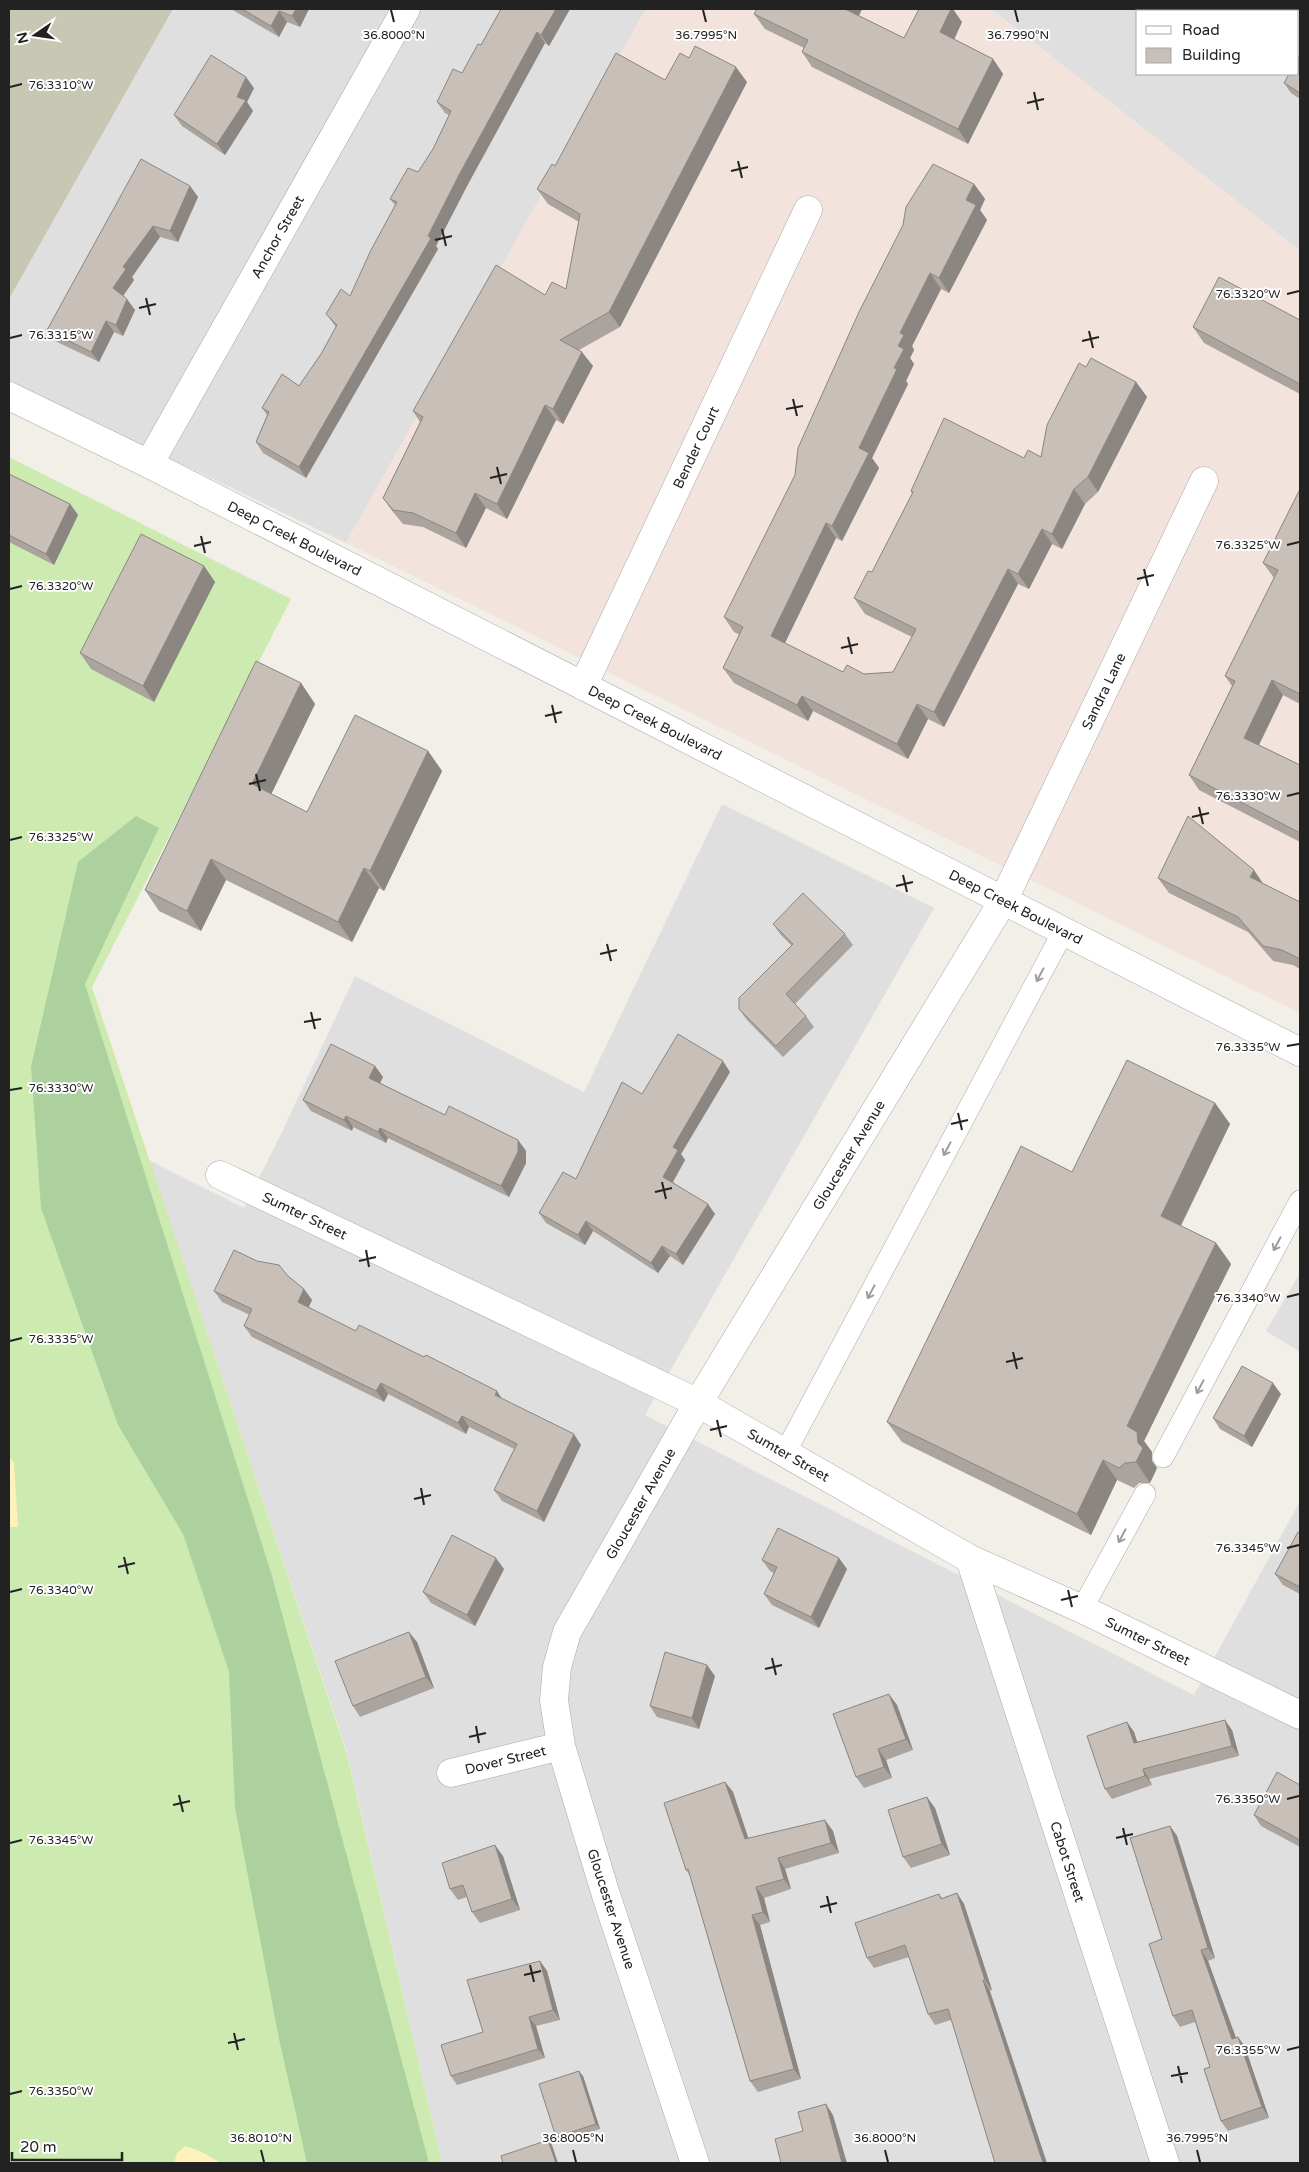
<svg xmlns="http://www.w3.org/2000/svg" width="1309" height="2172" font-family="'Varela Round',sans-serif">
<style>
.residential{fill:#e0dfdf;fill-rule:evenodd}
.military{fill:#f3e3dd}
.construction{fill:#c7c7b4}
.grass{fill:#cdebb0}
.forest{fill:#add19e}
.sand{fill:#fff1ba}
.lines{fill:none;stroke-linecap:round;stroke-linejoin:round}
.service-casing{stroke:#a9a9a9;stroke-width:22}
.minor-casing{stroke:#a9a9a9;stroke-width:29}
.tertiary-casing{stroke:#a9a9a9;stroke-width:29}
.service{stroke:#fff;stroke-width:21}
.minor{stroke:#fff;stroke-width:28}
.tertiary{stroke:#fff;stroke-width:28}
.wall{fill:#aba49e}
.shaded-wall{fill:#8b8681}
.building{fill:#c7bfb8;stroke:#8b8681}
.oneway{stroke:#9c9c9c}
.ticks{fill:none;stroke:#222;stroke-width:2}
.labels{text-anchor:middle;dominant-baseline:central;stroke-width:4;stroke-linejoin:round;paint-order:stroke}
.street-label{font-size:14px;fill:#222;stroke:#fff}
.ticks-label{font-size:12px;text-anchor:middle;fill:#222;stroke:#fff;stroke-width:4;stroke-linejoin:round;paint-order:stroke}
</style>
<rect width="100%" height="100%" fill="#f2efe9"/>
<path class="residential" d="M173 9H646L346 543 9 381V299Z
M991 9H1300V251ZM1138 11H1298V74H1138Z
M722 804 934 908 645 1415 1194 1695 1300 1501V2163H442L347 1752 149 1160 244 1208 281 1134 355 976 584 1092Z
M1300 1273V1352L1266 1331Z"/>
<path class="military" d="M646 9H991L1300 251V1013L346 543Z"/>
<path class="construction" d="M9 9H173L9 299Z"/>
<path class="grass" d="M9 457 291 599 92 987 347 1754 442 2163H9Z"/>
<path class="forest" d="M136 816 159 828 85 984 272 1576 429 2163H307L279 2039 235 1808 229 1672 183 1534 118 1425 41 1208 31 1067 78 862Z"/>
<path class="sand" d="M9 1456 14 1463 18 1527H9Z
M185 2146 200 2151 221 2163H174L177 2153Z"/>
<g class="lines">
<defs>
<path id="service" d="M785 1453 1063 932
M1163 1457 1300 1201
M1082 1609 1145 1494"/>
<g id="minor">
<path id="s1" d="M149 464 406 9"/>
<path id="s2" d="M583 686 808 210"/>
<path id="s3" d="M220 1175 698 1403 970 1559 1082 1609 1300 1715"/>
<path id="s4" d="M970 1559 1165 2163"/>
<path id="s5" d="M451 1773 561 1746"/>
<path id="s6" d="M695 2163 606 1895 561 1746 554 1700 557 1667 567 1632 698 1403 1003 901 1204 481"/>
</g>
<g id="tertiary">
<path id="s7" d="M9 396 149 464 1300 1052"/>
</g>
</defs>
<use href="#service" class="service-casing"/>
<use href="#minor" class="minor-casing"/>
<use href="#tertiary" class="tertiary-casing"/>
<use href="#service" class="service"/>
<use href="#minor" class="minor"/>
<use href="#tertiary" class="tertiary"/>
</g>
<path class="wall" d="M231 9H309L300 27 287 22 279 37Z
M501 9H570L549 46 545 43 467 186 436 246 438 249 306 478 263 453 256 442 267 415 262 408 299 386 321 354 336 327 326 314 350 296 395 205 390 199 418 172 433 149 449 115 445 113 437 102 462 73 481 45Z
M757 9H862L859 16 904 38 962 22 954 40 993 59 1003 74 968 144 812 67 802 52 804 48 765 29 754 14Z
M1163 9H1251L1253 11H1166Z
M1300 55V99L1291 93 1284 83Z
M689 58 747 82 620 327 579 350 593 366 563 424 556 420 507 519 486 508 466 548 423 527 403 524 393 512 383 498 420 422 413 411 545 295 566 289 579 222 548 204 537 189 555 166 665 80Z
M254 88 247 102 253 111 225 155 182 126 174 115Z
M974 184 985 199 980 210 987 220 949 293 941 289 912 346 914 350 910 358 914 364 906 381 908 384 872 458 879 468 842 541 836 538 785 643 843 672 864 674 893 672 912 637 865 614 854 598 872 572 912 494 911 491 1024 458 1041 457 1086 367 1136 382 1147 397 1098 492 1085 504 1062 549 1052 544 1029 589 1018 584 944 727 928 719 908 759 813 711 808 721 734 683 723 668 740 635 734 632 724 617Z
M190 186 198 197 178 242 160 237 132 277 134 280 123 296 135 310 123 336 114 332 99 362 55 341 47 330Z
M1300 320V394L1204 343 1193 327Z
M9 474 70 504 78 515 54 565 9 542Z
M1300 489V704L1283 695 1259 745 1300 765V842L1199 790 1189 775 1232 686 1225 676 1274 578 1263 563Z
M204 566 215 582 154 702 91 669 80 653Z
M301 683 315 704 271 794 307 812 428 751 442 771 384 891 379 888 352 942 226 880 201 931 159 911 145 890Z
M1158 878 1264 884 1300 902V969L1293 965 1273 961 1248 932 1169 893Z
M773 924 845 934 853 945 795 1004 806 1016 814 1027 783 1057 747 1020 739 1009 792 946 781 935Z
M375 1066 383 1077 380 1083 445 1115 518 1140 526 1151V1163L509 1197 388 1138 386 1143 353 1127 352 1131 311 1111 303 1100Z
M730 1072 681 1154 685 1160 673 1182 715 1214 683 1265 670 1256 658 1273 593 1231 585 1245 546 1223 539 1213 576 1179 642 1094Z
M1215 1103 1230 1124 1181 1226 1216 1243 1231 1264 1144 1441 1152 1452V1461L1157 1468 1150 1483H1139L1134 1488 1117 1480 1091 1535 902 1442 887 1422 1072 1172Z
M257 1261 288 1276 304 1289 312 1300 308 1308 356 1331 501 1398 581 1445 544 1522 502 1501 494 1490 514 1449 469 1427 466 1434 388 1394 384 1402 252 1337 244 1326 250 1315 222 1302 214 1291Z
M1281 1394 1252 1447 1220 1429 1213 1418Z
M1300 1533V1594L1283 1585 1275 1574Z
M762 1560 847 1569 819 1628 772 1605 764 1594 774 1573 770 1571Z
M504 1569 475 1626 431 1603 423 1592Z
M417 1642 434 1688 360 1717 353 1706Z
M715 1676 699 1729 657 1717 650 1706Z
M897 1705 913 1750 886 1760 892 1778 864 1788 856 1777Z
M1127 1722 1134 1732 1137 1742 1232 1730 1239 1756 1149 1779 1152 1785 1112 1799 1105 1789Z
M725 1782 733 1792 748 1838 833 1831 839 1853 785 1869 791 1889 764 1898 770 1922 760 1925 801 2079 758 2092 750 2081 690 1876 686 1870Z
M1300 1785V1847L1261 1826 1254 1815Z
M935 1808 950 1855 911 1868 903 1857Z
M1170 1826 1177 1836 1215 1958 1208 1961 1236 2038 1238 2037 1245 2047 1269 2118 1228 2131 1221 2121 1210 2067 1195 2022 1180 2027 1173 2016 1162 1939Z
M503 1856 520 1910 480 1923 472 1912 467 1897 458 1900 450 1889Z
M957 1893 964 1904 992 1990 990 1991 951 2020 935 2025 928 2014 909 1957 874 1968 867 1958 939 1894 942 1898Z
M540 1961 547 1971 560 2020 536 2026 545 2058 457 2085 451 2076 483 2032Z
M583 2076 600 2129 560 2142 556 2137Z"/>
<path class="shaded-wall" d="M296 9H309L300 27 292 16Z
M556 9H570L549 46 541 35Z
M845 9H862L855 24Z
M951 9H953L962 22 950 48 940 32Z
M1245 9H1251L1253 11H1243Z
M279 11 287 22 279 37 271 26Z
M537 32 545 43 467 186 436 246 438 249 306 478 299 467 428 236 459 175Z
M993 59 1003 74 968 144 958 129Z
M736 67 747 82 620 327 609 312Z
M246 77 254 88 247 102 253 111 225 155 217 144 237 97Z
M974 184 985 199 980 210 987 220 949 293 939 278 966 200Z
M190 186 198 197 178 242 170 231Z
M153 226 160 237 132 277 134 280 121 299 113 288 123 267Z
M930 273 941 289 912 346 914 350 910 358 914 364 906 381 908 384 872 458 879 468 842 541 832 526 859 448 894 368 900 333Z
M127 299 135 310 123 336 116 325Z
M106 321 114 332 99 362 91 352Z
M582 352 593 366 563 424 553 409Z
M1136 382 1147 397 1098 492 1088 477Z
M545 405 556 420 507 519 497 504Z
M1074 489 1085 504 1062 549 1052 534Z
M475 493 486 508 466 548 456 533Z
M70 504 78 515 54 565 46 554Z
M826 523 836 538 781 651 771 636Z
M1042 529 1052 544 1029 589 1018 574Z
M204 566 215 582 154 702 143 686Z
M1008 569 1018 584 944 727 934 712Z
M1272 680 1283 695 1255 753 1244 738Z
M301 683 315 704 266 805 252 784Z
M802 696 813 711 808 721 797 705Z
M917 704 928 719 908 759 897 744Z
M428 751 442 771 384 891 370 871Z
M211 859 226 880 201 931 187 911Z
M364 868 379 888 352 942 338 922Z
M1254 870 1264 885 1250 877Z
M723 1061 730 1072 681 1154 685 1160 670 1187 663 1177 673 1147Z
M375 1066 383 1077 377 1089 369 1078Z
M1215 1103 1230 1124 1175 1237 1161 1216Z
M346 1116 353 1127 352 1131 344 1120Z
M380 1128 388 1138 386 1143 378 1132Z
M518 1140 526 1151V1163L509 1197 501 1186Z
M708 1204 715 1214 683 1265 676 1254Z
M586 1221 593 1231 585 1245 578 1235Z
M1216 1243 1231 1264 1144 1441 1152 1452V1461L1157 1468 1150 1483 1136 1462 1127 1426Z
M662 1246 670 1256 658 1273 651 1263Z
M304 1289 312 1300 306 1313 298 1302Z
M381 1383 388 1394 384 1402 376 1391Z
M1273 1383 1281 1394 1252 1447 1244 1436Z
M497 1391 504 1402 495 1395Z
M462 1416 469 1427 466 1434 458 1423Z
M574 1434 581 1445 544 1522 537 1511Z
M1103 1460 1117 1480 1091 1535 1077 1514Z
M496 1558 504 1569 475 1626 467 1615Z
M839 1558 847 1569 819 1628 811 1617Z
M409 1632 417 1642 434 1688 426 1677Z
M707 1665 715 1676 699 1729 692 1718Z
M889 1694 897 1705 913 1750 906 1739Z
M1225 1720 1232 1730 1239 1756 1232 1746Z
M1127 1722 1134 1732 1141 1753 1134 1743Z
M878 1749 886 1760 892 1778 884 1767Z
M1143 1769 1149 1779 1152 1785 1145 1776Z
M725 1782 733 1792 752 1849 745 1839Z
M927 1797 935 1808 950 1855 942 1844Z
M825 1820 833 1831 839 1853 831 1843Z
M1170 1826 1177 1836 1215 1958 1208 1948Z
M495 1845 503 1856 520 1910 512 1899Z
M778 1858 785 1869 791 1889 784 1879Z
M756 1887 764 1898 770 1922 763 1912Z
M957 1893 964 1904 992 1990 985 1980Z
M752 1915 760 1925 801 2079 794 2069Z
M1201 1950 1208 1961 1240 2049 1232 2039Z
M540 1961 547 1971 560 2020 553 2010Z
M983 1980 990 1991 1047 2163H1043Z
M529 2017 536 2026 545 2058 538 2049Z
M1238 2037 1245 2047 1269 2118 1262 2107Z
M579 2071 583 2076 600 2129 596 2124Z
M826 2104 833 2115 847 2163H842Z
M548 2140 552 2145 558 2163H556Z"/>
<path class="building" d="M242 9H296L292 16 279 11 271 26Z
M501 9H556L541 35 537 32 459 175 428 236 431 238 299 467 256 442 269 412 262 408 282 374 299 386 321 354 337 325 326 314 341 289 350 296 371 250 397 202 390 199 408 168 418 172 433 149 451 111 437 102 453 69 462 73 478 44 481 45Z
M757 9H845L904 38 919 9H951L940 32 993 59 958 129 802 52 808 40 754 14Z
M1168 9H1245L1243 11H1172Z
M695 46 736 67 609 312 560 340 582 352 553 409 545 405 497 504 475 493 456 533 413 513 393 510 383 498 423 417 413 411 496 265 545 295 552 282 566 289 580 214 537 189 552 164 555 166 616 53 665 80 680 53 689 58Z
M211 55 246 77 237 97 246 100 217 144 174 115Z
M1300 55V93L1284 83 1289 74H1298V59Z
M141 159 190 186 170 231 153 226 123 267 126 269 113 288 127 299 116 325 106 321 91 352 47 330Z
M933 164 974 184 966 200 976 205 939 278 930 273 900 333 904 335 898 346 904 349 894 368 897 369 859 448 869 453 832 526 826 523 771 636 843 672 847 665 864 674 893 672 916 629 854 598 868 571 872 572 913 492 911 491 944 418 1024 458 1028 450 1041 457 1047 425 1079 363 1086 367 1091 358 1136 382 1088 477 1074 489 1052 534 1042 529 1018 574 1008 569 934 712 917 704 897 744 802 696 797 705 723 668 743 627 724 617 795 475 798 448 859 312 903 225 906 207Z
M1219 277 1300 320V384L1193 327Z
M9 474 70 504 46 554 9 535Z
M1300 489V694L1272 680 1244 738 1300 765V833L1189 775 1235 681 1225 676 1278 570 1263 563Z
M141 534 204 566 143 686 80 653Z
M256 661 301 683 252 784 307 812 355 715 428 751 370 871 364 868 338 922 211 859 187 911 145 890Z
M1188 816 1254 870 1250 877 1300 902V959L1282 950 1263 946 1238 917 1158 878Z
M803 893 845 934 786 994 806 1016 776 1046 739 1009V998L793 944 773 924Z
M678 1034 723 1061 673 1147 678 1150 663 1177 708 1204 676 1254 662 1246 651 1263 586 1221 578 1235 539 1213 563 1172 576 1179 622 1082 642 1094Z
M331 1044 375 1066 369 1078 445 1115 449 1106 518 1140V1152L501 1186 380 1128 378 1132 346 1116 344 1120 303 1100Z
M1127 1060 1215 1103 1161 1216 1216 1243 1127 1426 1137 1432 1138 1443 1143 1448 1136 1462 1125 1463 1119 1468 1103 1460 1077 1514 887 1422 1021 1146 1072 1172Z
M234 1250 257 1261 279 1265 288 1276 304 1289 298 1302 356 1331 359 1325 424 1357 426 1355 497 1391 495 1395 574 1434 537 1511 494 1490 517 1444 462 1416 458 1423 381 1383 376 1391 244 1326 252 1309 214 1291Z
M1242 1366 1273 1383 1244 1436 1213 1418Z
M778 1528 839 1558 811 1617 764 1594 777 1567 762 1560Z
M1298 1532 1300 1533V1587L1275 1574Z
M452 1535 496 1558 467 1615 423 1592Z
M409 1632 426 1677 353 1706 335 1661Z
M665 1652 707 1665 692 1718 650 1706Z
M889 1694 906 1739 878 1749 884 1767 856 1777 833 1714Z
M1225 1720 1232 1746 1143 1769 1145 1776 1105 1789 1087 1736 1127 1722 1134 1743Z
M1277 1772 1300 1785V1840L1254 1815Z
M725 1782 745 1839 825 1820 831 1843 778 1858 784 1879 756 1887 763 1912 752 1915 794 2069 750 2081 688 1869 686 1870 664 1803Z
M927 1797 942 1844 903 1857 888 1810Z
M1170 1826 1208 1948 1201 1950 1232 2039 1238 2037 1262 2107 1221 2121 1204 2069 1210 2067 1192 2010 1173 2016 1149 1944 1162 1939 1130 1838Z
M495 1845 512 1899 472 1912 463 1885 450 1889 442 1863Z
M957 1893 985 1980H983L1043 2163H995L948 2009 928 2014 905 1945 867 1958 855 1923 939 1894 941 1899Z
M540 1961 553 2010 529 2017 538 2049 451 2076 441 2045 483 2032 467 1980Z
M579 2071 596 2124 556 2137 539 2084Z
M826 2104 842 2163H781L775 2139 803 2131 798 2112Z
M548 2140 556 2163H503L501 2156Z"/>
<defs><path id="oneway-shaft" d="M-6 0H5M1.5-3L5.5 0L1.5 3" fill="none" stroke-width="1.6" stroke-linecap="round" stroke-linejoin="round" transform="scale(1.25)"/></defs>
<g class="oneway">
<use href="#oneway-shaft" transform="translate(1040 975) rotate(118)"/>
<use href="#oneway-shaft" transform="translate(947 1149) rotate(118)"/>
<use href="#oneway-shaft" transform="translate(1277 1244) rotate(118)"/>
<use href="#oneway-shaft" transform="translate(871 1292) rotate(118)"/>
<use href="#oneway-shaft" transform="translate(1200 1387) rotate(118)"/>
<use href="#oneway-shaft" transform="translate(1122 1536) rotate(118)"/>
</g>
<path class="ticks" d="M391 10 394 22M703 10 706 22M1015 10 1018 22M10 87 22 84M1034 92 1038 110M1027 103 1044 99M738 161 742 178M731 171 748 167M442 229 446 246M435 240 452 236M1287 294 1299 291M146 298 150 315M139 308 156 304M1089 331 1093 348M10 338 22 335M1082 341 1099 337M793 399 797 416M786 409 803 406M497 467 501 484M490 478 507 474M201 536 205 553M1287 545 1299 542M194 546 211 542M1144 569 1148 586M1137 579 1154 575M10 589 22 586M848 637 852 654M841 648 858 644M552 705 556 723M545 716 562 712M256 774 260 791M249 784 266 780M1287 796 1299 793M1199 807 1203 824M1192 817 1209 813M10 840 22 837M903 875 907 892M896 886 913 882M607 944 611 961M600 954 617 950M311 1012 315 1029M304 1022 321 1019M1287 1046 1299 1044M10 1090 22 1088M958 1113 962 1130M951 1124 968 1120M662 1182 666 1199M655 1192 672 1188M366 1250 369 1267M359 1261 376 1257M1287 1297 1299 1294M10 1341 22 1338M1013 1352 1017 1369M1006 1362 1023 1358M717 1420 721 1437M710 1430 727 1426M421 1488 424 1505M414 1499 431 1495M1287 1548 1299 1545M124 1557 128 1574M118 1567 135 1563M1068 1590 1072 1607M10 1592 22 1589M1061 1600 1078 1596M772 1658 776 1675M765 1669 782 1665M476 1726 479 1743M469 1737 486 1733M179 1795 183 1812M1287 1799 1299 1796M173 1805 190 1801M1123 1828 1127 1845M1116 1838 1133 1834M10 1843 22 1840M827 1896 831 1913M820 1907 837 1903M530 1965 534 1982M524 1975 541 1971M234 2033 238 2050M228 2043 245 2039M1287 2050 1299 2047M1178 2066 1182 2083M1171 2076 1188 2073M10 2094 22 2091M261 2150 264 2162M573 2150 576 2162M885 2150 888 2162M1197 2150 1200 2162"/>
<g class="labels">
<g class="street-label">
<text stroke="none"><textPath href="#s1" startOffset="261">Anchor Street</textPath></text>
<text stroke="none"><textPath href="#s2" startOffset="264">Bender Court</textPath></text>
<text stroke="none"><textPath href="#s7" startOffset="319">Deep Creek Boulevard</textPath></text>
<text stroke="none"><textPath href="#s6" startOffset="1638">Sandra Lane</textPath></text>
<text stroke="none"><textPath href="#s7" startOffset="724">Deep Creek Boulevard</textPath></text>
<text stroke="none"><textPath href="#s7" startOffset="1129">Deep Creek Boulevard</textPath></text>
<text stroke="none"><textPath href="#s6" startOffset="1108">Gloucester Avenue</textPath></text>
<text stroke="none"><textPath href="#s3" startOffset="94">Sumter Street</textPath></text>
<text stroke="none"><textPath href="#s3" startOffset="634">Sumter Street</textPath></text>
<text stroke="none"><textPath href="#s6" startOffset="702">Gloucester Avenue</textPath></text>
<text stroke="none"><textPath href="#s3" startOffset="1039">Sumter Street</textPath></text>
<text stroke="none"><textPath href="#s5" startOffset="56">Dover Street</textPath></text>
<text stroke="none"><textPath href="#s4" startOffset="318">Cabot Street</textPath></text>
<text transform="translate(611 1909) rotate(72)">Gloucester Avenue</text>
</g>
</g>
<g class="ticks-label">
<text x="394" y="39">36.8000°N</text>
<text x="706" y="39">36.7995°N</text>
<text x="1018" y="39">36.7990°N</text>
<text x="61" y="89">76.3310°W</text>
<text x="1248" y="298">76.3320°W</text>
<text x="61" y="339">76.3315°W</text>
<text x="1248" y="549">76.3325°W</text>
<text x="61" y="590">76.3320°W</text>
<text x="1248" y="800">76.3330°W</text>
<text x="61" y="841">76.3325°W</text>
<text x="1248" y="1051">76.3335°W</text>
<text x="61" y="1092">76.3330°W</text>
<text x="1248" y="1302">76.3340°W</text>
<text x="61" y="1343">76.3335°W</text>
<text x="1248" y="1552">76.3345°W</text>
<text x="61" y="1594">76.3340°W</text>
<text x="1248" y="1803">76.3350°W</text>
<text x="61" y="1844">76.3345°W</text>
<text x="1248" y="2054">76.3355°W</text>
<text x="61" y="2095">76.3350°W</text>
<text x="261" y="2142">36.8010°N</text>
<text x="573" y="2142">36.8005°N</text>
<text x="885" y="2142">36.8000°N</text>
<text x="1197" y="2142">36.7995°N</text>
</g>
<rect width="1309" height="2172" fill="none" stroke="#222222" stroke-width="20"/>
<rect x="1136" y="10" width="162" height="65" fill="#ffffff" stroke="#a7a7a7"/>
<rect x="1146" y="26" width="25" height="8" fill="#ffffff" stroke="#a7a7a7"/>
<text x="1182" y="35" font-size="15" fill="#222222">Road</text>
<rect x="1146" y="48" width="25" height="15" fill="#c7bfb8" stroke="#a7a7a7"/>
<text x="1182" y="60" font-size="15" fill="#222222">Building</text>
<g transform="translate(35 35) rotate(257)" stroke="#ffffff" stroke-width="4" paint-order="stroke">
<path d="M0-4L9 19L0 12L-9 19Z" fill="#222222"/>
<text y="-8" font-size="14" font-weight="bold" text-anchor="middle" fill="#222222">N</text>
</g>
<path d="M12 2152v8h110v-8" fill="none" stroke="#222222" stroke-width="2.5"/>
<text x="20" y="2152" font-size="15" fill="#222222" stroke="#ffffff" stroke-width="4" paint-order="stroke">20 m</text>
</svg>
